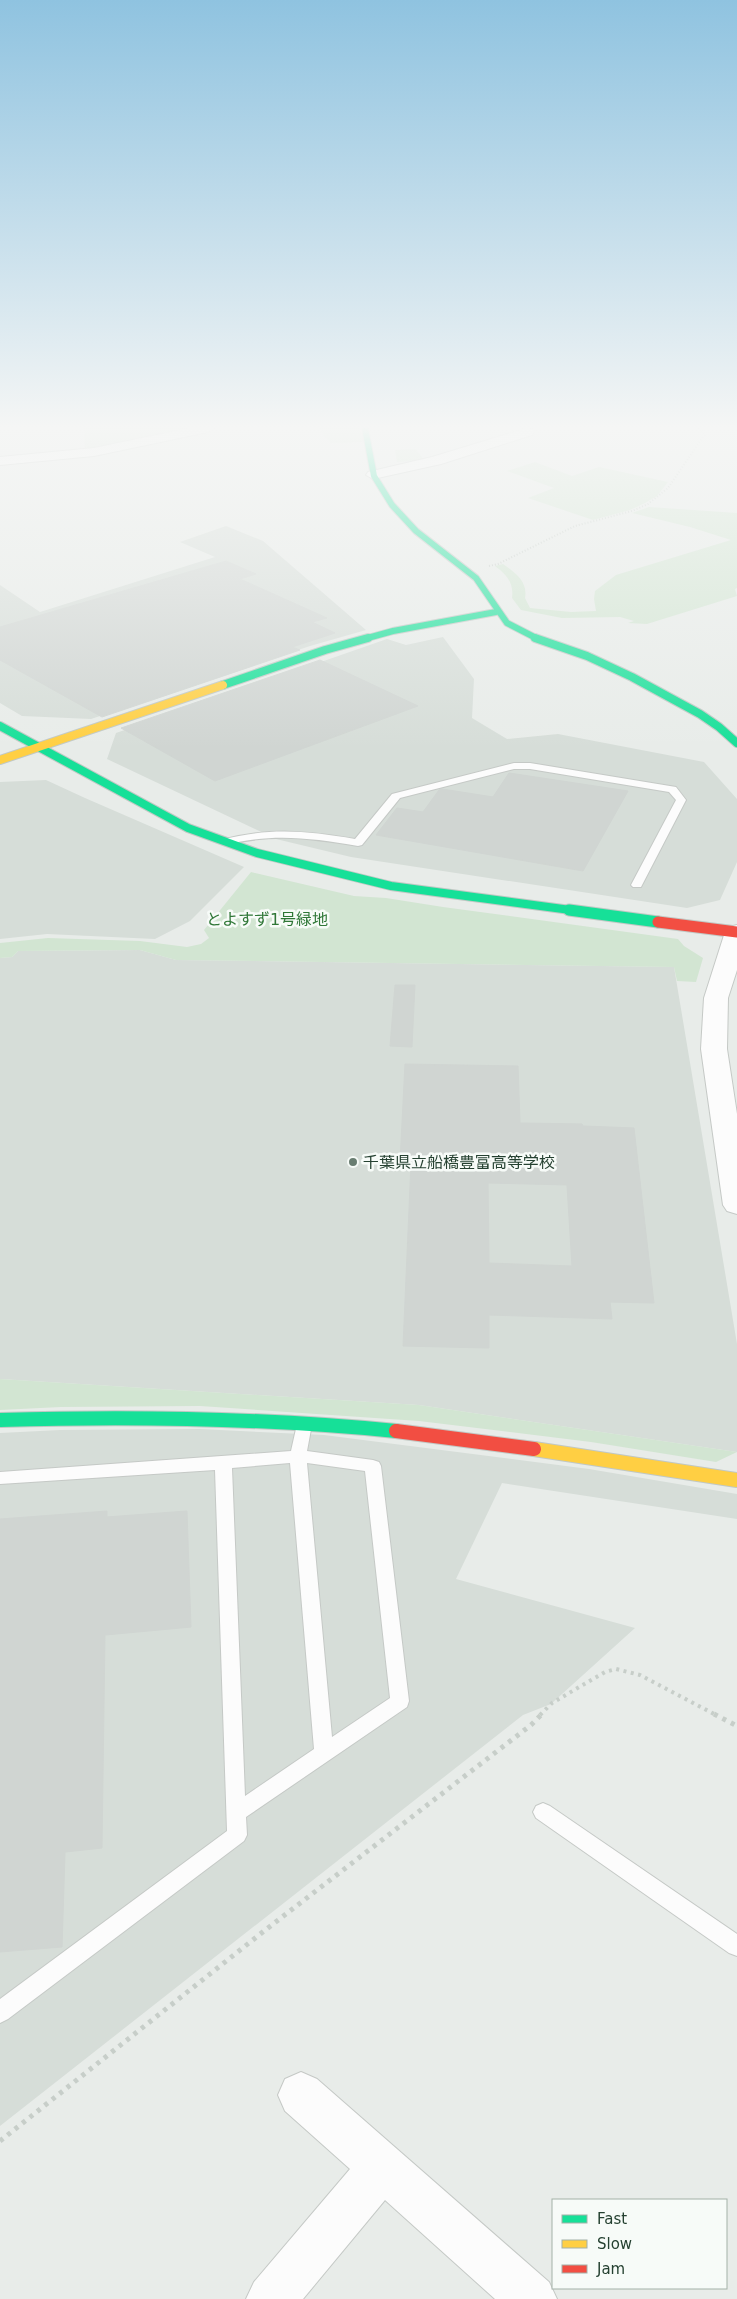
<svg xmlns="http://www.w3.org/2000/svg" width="737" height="2299" font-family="'DejaVu Sans','Noto Sans JP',sans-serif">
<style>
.built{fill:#d6ddd8}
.green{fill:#d2e5d2}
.building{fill:#d0d5d2;stroke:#d0d5d2;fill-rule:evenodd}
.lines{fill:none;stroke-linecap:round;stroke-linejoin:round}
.lane-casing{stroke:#c5c9c6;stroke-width:2}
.street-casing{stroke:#c5c9c6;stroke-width:2}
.fast-far3-casing{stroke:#c1c8c4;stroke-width:8}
.fast-far2-casing{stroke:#c1c8c4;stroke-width:10}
.fast-far1-casing{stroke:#c1c8c4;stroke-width:13}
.fast-casing{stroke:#c1c8c4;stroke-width:16}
.slow-far1-casing{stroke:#c1c8c4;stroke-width:10}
.slow-casing{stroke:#c1c8c4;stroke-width:16}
.jam-far1-casing{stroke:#c1c8c4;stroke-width:13}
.jam-casing{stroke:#c1c8c4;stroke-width:16}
.path-far2{stroke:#c7cec9;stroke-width:2;stroke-dasharray:1 2;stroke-linecap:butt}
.path-far1{stroke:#c7cec9;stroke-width:4;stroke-dasharray:3 4.5;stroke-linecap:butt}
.path{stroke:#c7cec9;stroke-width:5;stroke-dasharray:4 5.5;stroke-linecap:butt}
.lane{fill:#fcfcfc;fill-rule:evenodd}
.street{fill:#fcfcfc;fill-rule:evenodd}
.fast-far3{stroke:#16e098;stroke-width:6}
.fast-far2{stroke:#16e098;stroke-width:8}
.fast-far1{stroke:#16e098;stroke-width:11}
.fast{stroke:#16e098;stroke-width:14}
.slow-far1{stroke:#ffcf43;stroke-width:8}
.slow{stroke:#ffcf43;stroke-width:14}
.jam-far1{stroke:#f24e42;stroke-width:11}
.jam{stroke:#f24e42;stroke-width:14}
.poi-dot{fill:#697d71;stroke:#f7fbf8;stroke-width:2}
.labels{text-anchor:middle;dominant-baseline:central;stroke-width:5;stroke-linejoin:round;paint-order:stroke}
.park-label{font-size:16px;fill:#2f7737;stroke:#f7fbf8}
.poi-label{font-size:16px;fill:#254131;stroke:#f7fbf8;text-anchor:start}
</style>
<rect width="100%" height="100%" fill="#e8ece9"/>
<path class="built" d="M226 526 263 541 366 630 310 646 91 719 22 716 0 703V585L40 612 215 557 180 542Z
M443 637 474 679 472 718 507 739 558 734 704 762 737 799V862L720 900 687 908 351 857 276 839 107 759 116 733 387 639 406 645Z
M46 780 85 798 244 867 190 921 155 939 47 934 0 939V782Z
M140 950 176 960 674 967 737 1344V1452L419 1405 0 1379V958L12 957 18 951Z
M199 1429 324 1435 589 1469 737 1494V1519L502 1483 456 1579 635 1628 551 1704 523 1715 0 2126V1433L60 1430Z"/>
<path class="green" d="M84 428H199L85 453Z
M320 428H359L365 442 331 443 320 431H322Z
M416 449 424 460 397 462 395 450Z
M535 462 572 476 599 467 668 482 657 496 645 503 630 510 593 520 528 498 554 488 507 471Z
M649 507 737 513V588L735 589 737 596 647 624 628 623 634 621 620 617 562 618 521 610 512 598C514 583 507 575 495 566L503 564C516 573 528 582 525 598L530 608 571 612 596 611 594 599 595 591 616 575 731 540 690 527 632 513Z
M251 872 354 896 386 898 443 907 678 939 684 946 703 958 696 982 677 981 674 967 176 960 140 950 18 951 12 957 0 958V943L48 938 140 941 187 947 201 944 209 938 204 930Z
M0 1379 419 1405 737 1452 716 1462 591 1442 419 1421 200 1406 61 1407 0 1410Z"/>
<path class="building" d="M226 561 256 574 240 579 327 618 312 622 335 633 292 647 300 650 102 717 0 660V627Z
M320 660 418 706 215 781 121 728Z
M509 773 628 791 583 871 376 835 397 808 423 812 439 790 442 789 493 797Z
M395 985H415L412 1047 390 1046Z
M405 1064 518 1066 520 1123 582 1124 583 1126 634 1128 654 1303 610 1302 612 1319 489 1315V1348L403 1346 411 1163H400ZM488 1183 567 1185 572 1266 489 1263Z
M107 1511V1517L187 1511 191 1627 105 1635 102 1848 65 1852 62 1947 0 1952V1519Z"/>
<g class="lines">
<defs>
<path id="lane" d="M514 763H530L676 787 686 800 641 887H633L631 885 676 800 669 792 530 769H514L400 798 362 845 358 846C310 838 273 833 225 845L220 842 221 840C270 827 307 831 355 839L392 794Z
M304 1418 310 1420 312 1424 307 1451 373 1460 379 1462 381 1466 409 1701 407 1707 246 1817 247 1835 244 1841 8 2019 0 2023V1999L227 1831 215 1470 0 1484V1472L291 1451 298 1420ZM290 1463 314 1749 245 1796 232 1468ZM307 1463 365 1471 390 1698 332 1737Z
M543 1803 550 1806 737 1934V1956L729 1953 536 1818 533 1812 536 1806Z"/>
<path id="street" d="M190 428H215L208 432 94 456 0 465V457L94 448Z
M527 428 532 429 534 432 532 435 441 464 373 479 366 475 368 472 432 457Z
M737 925V970L728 998 727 1049 737 1114V1214L727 1211 723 1205 701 1049 704 998 725 932 729 927Z
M301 2072 317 2079 549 2282 557 2299H495L385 2200 303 2299H246L254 2282 350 2169 285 2111 278 2095 285 2079Z"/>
<path id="fast-far3" d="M365 428 374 476 392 505 416 531 476 578 507 623 538 639
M364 639 393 631 496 612"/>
<path id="fast-far2" d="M535 638 587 656 632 677 700 714 719 727 737 743
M223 685 325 650 368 638
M0 726 188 828 257 853 391 886 578 911"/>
<path id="fast-far1" d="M569 910 658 922"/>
<path id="fast" d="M0 1420C132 1416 264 1418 396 1431"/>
<path id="slow-far1" d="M0 760 223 685"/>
<path id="slow" d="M534 1449 737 1480"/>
<path id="jam-far1" d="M658 922 737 932"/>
<path id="jam" d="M396 1431 534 1449"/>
</defs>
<use href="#lane" class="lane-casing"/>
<use href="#street" class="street-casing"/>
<use href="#fast-far3" class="fast-far3-casing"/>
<use href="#fast-far2" class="fast-far2-casing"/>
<use href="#fast-far1" class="fast-far1-casing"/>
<use href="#fast" class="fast-casing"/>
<use href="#slow-far1" class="slow-far1-casing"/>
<use href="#slow" class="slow-casing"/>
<use href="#jam-far1" class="jam-far1-casing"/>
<use href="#jam" class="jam-casing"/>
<path class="path-far2" d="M489 566 498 564 575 526 632 511 648 504 668 488 705 434 699 428"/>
<path class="path-far1" d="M540 1715 552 1703 605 1672 616 1669 640 1675 716 1715"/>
<path class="path" d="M714 1714 737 1726
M0 2141 264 1931 531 1725 542 1714"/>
<use href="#lane" class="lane"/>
<use href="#street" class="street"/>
<use href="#fast-far3" class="fast-far3"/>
<use href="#fast-far2" class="fast-far2"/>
<use href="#fast-far1" class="fast-far1"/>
<use href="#fast" class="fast"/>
<use href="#slow-far1" class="slow-far1"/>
<use href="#slow" class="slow"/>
<use href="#jam-far1" class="jam-far1"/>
<use href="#jam" class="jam"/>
</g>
<linearGradient id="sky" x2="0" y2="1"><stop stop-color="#8fc3e0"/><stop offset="0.57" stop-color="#f5f6f5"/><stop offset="1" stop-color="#f5f6f5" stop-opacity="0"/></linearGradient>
<rect width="737" height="749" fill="url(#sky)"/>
<circle class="poi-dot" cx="353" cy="1162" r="5"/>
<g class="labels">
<g class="park-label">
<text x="267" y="919">とよすず1号緑地</text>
</g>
<g class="poi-label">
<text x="363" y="1162">千葉県立船橋豊富高等学校</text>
</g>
</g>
<rect x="552" y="2199" width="175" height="90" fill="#f7fbf8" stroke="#a3b1a8"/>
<rect x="562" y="2215" width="25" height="8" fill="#16e098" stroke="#a3b1a8"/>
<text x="597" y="2224" font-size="15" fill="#254131">Fast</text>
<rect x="562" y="2240" width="25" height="8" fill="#ffcf43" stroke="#a3b1a8"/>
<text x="597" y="2249" font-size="15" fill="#254131">Slow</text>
<rect x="562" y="2265" width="25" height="8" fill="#f24e42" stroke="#a3b1a8"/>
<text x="597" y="2274" font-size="15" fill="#254131">Jam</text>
</svg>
